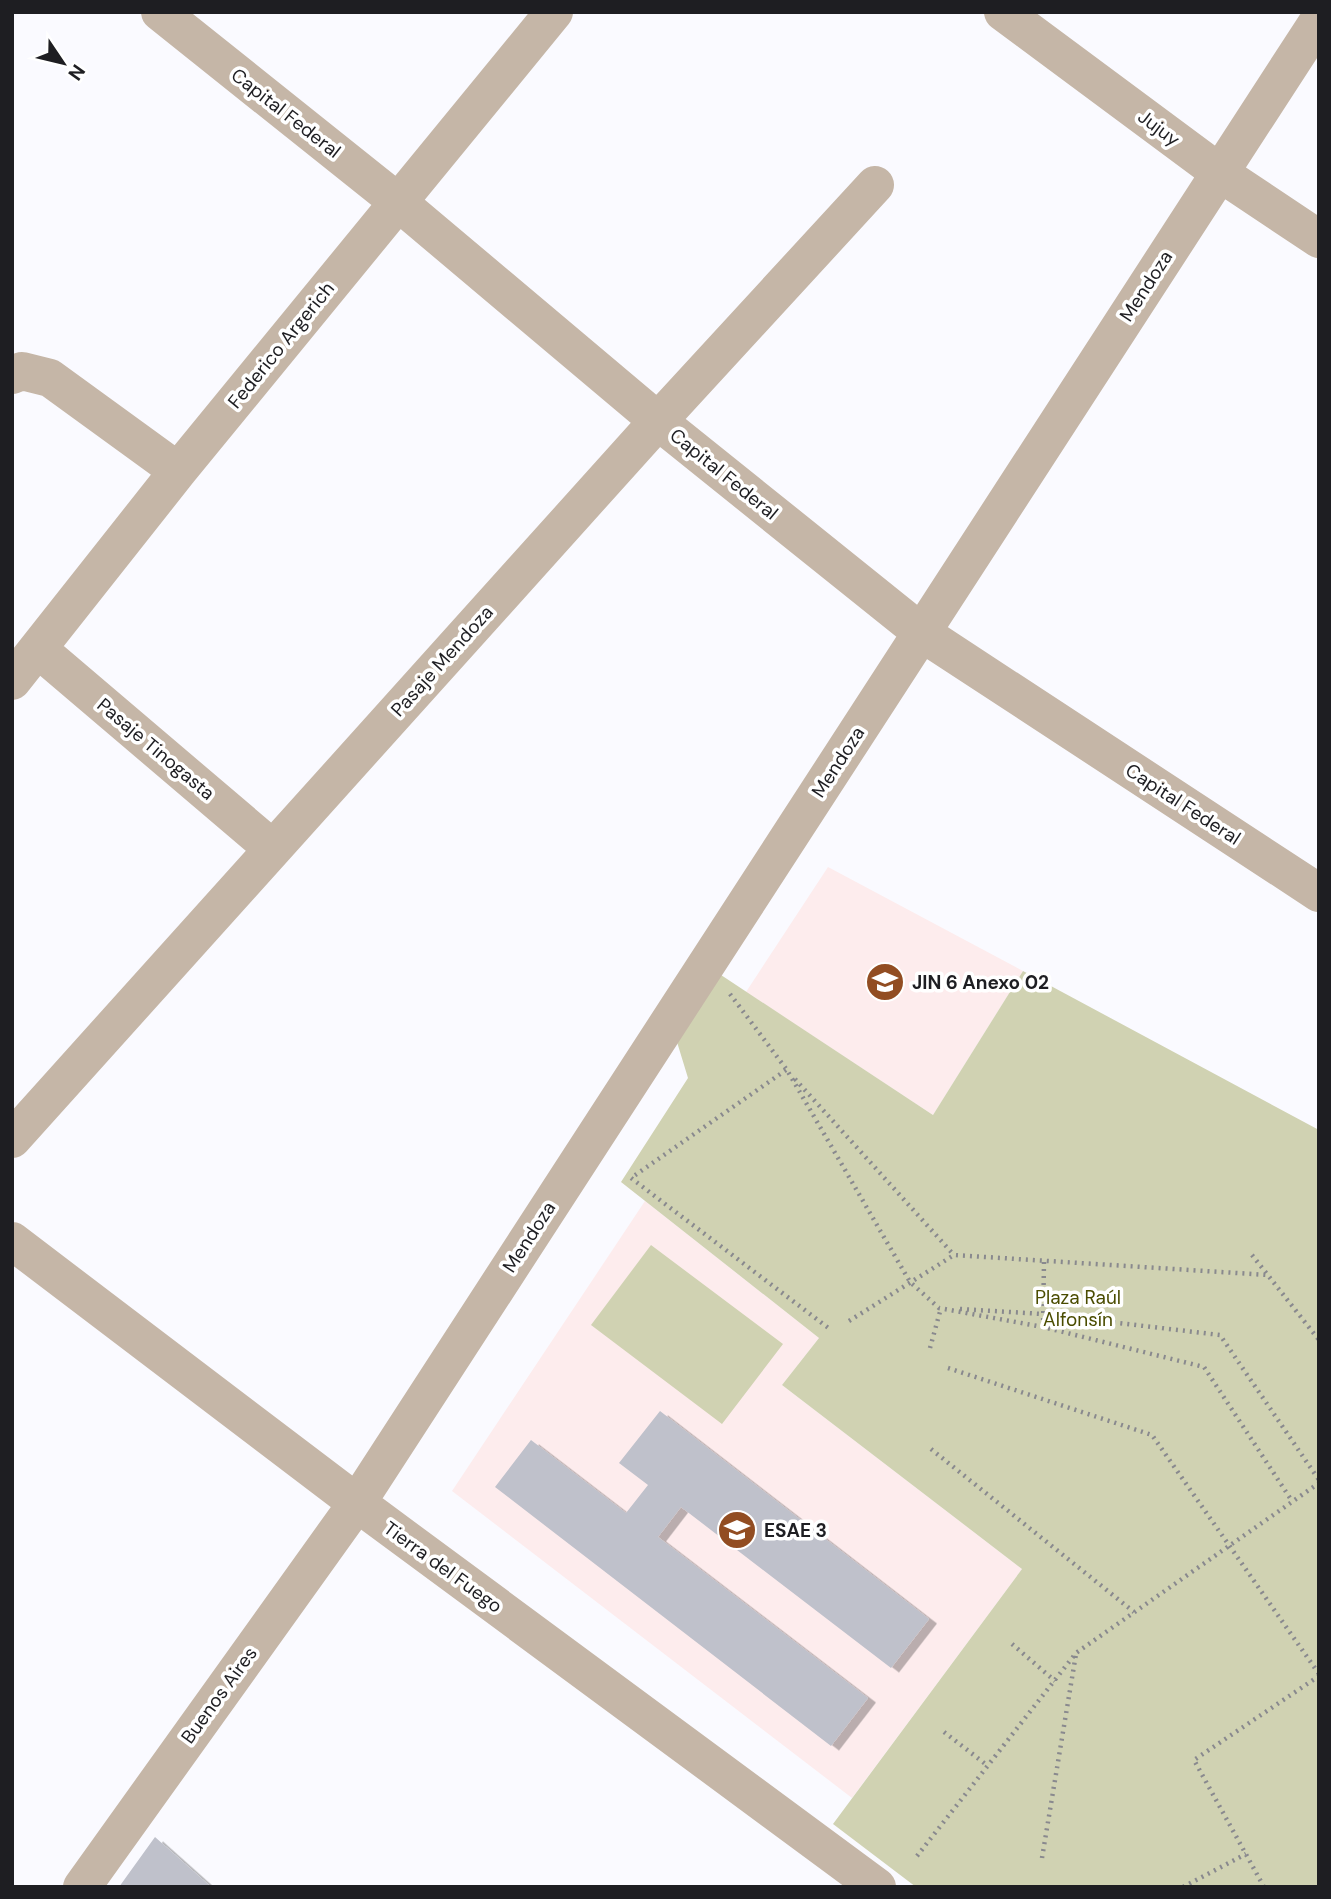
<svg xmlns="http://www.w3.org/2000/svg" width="1331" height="1899" font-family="'DM Sans',sans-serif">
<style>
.education{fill:#fdeced}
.green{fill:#d0d2b2}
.building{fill:#bfc1cb;filter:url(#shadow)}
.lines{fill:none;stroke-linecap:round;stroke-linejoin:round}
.path{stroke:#89898e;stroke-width:4.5;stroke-dasharray:2 5;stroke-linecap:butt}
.street{stroke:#c5b6a7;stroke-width:38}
.labels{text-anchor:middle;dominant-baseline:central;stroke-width:7;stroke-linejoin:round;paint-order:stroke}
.street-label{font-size:19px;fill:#1e1e22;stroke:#fff}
.poi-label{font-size:19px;font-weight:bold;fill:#1e1e22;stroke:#fff;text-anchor:start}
.park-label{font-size:19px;fill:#4a4c00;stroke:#fff}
</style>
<defs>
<filter id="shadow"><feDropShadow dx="8" dy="4.5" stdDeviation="0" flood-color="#0004"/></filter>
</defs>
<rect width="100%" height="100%" fill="#fafaff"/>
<path class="education" d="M828 867 1023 971 933 1115 746 992Z
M645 1201 819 1338 782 1385 1022 1569 852 1798 452 1491Z"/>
<path class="green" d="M1023 971 1319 1130V1887H916L833 1824 1022 1569 782 1385 819 1338 621 1182 688 1078 677 1042 721 975 933 1115Z
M651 1245 783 1344 722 1424 591 1325Z"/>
<path class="building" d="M660 1411 929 1619 891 1668 681 1507 658 1537 868 1698 831 1746 495 1487 531 1440 626 1513 648 1485 619 1463Z
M155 1837 211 1887H119Z"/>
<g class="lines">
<path class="path" d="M730 994 787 1070 910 1282 939 1308 1043 1327 1204 1367 1292 1501
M786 1070 631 1178 831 1330
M795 1079 954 1255
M1252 1255 1319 1340
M960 1309 1043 1314 1220 1335 1319 1480
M849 1321 954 1255 1268 1275
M1043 1327 1044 1261
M930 1348 941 1308
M948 1368 1152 1435 1319 1674
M931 1449 1134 1612
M1012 1644 1055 1681
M944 1732 988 1766
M917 1856 1076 1653 1319 1483
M1042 1858 1076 1654
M1183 1887 1246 1854
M1264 1887 1194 1760 1319 1676"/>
<path class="street" d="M160 12 398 202 658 421 922 633 1319 893
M1003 12 1220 173 1319 239
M12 375 22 371 50 378 178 471
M38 649 273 849
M12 681 178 471 554 12
M12 1139 658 421 875 185
M12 1241 357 1503 877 1887
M82 1887 357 1503 1319 20"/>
</g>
<defs>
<symbol id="school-disc" viewBox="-11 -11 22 22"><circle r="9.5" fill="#924d22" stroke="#fff"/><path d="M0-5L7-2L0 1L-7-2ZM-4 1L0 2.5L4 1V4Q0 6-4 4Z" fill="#fff"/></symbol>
</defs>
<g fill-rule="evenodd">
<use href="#school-disc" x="863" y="960" width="44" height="44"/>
<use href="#school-disc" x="715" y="1508" width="44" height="44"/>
</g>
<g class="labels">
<g class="street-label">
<text transform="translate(286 113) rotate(38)">Capital Federal</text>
<text transform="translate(1159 128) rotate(37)">Jujuy</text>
<text transform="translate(1146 286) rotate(-57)">Mendoza</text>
<text transform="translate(281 345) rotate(-51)">Federico Argerich</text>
<text transform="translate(724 474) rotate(39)">Capital Federal</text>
<text transform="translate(442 661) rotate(-48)">Pasaje Mendoza</text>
<text transform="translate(156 749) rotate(40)">Pasaje Tinogasta</text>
<text transform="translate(838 762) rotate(-57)">Mendoza</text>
<text transform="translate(1183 804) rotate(33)">Capital Federal</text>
<text transform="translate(529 1237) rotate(-57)">Mendoza</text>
<text transform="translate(443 1567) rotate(36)">Tierra del Fuego</text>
<text transform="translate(219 1695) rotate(-54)">Buenos Aires</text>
</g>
<g class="poi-label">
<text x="912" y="982">JIN 6 Anexo 02</text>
<text x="764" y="1530">ESAE 3</text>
</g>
<g class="park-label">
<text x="1078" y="1297">Plaza Raúl<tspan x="1078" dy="22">Alfonsín</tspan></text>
</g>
</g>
<rect width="1331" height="1899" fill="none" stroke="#1e1e22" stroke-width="28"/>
<g transform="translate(63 63) rotate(125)" stroke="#ffffff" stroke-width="5" paint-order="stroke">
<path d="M0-5L12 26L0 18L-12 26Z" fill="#1e1e22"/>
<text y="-10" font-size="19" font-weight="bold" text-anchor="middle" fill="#1e1e22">N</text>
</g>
</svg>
